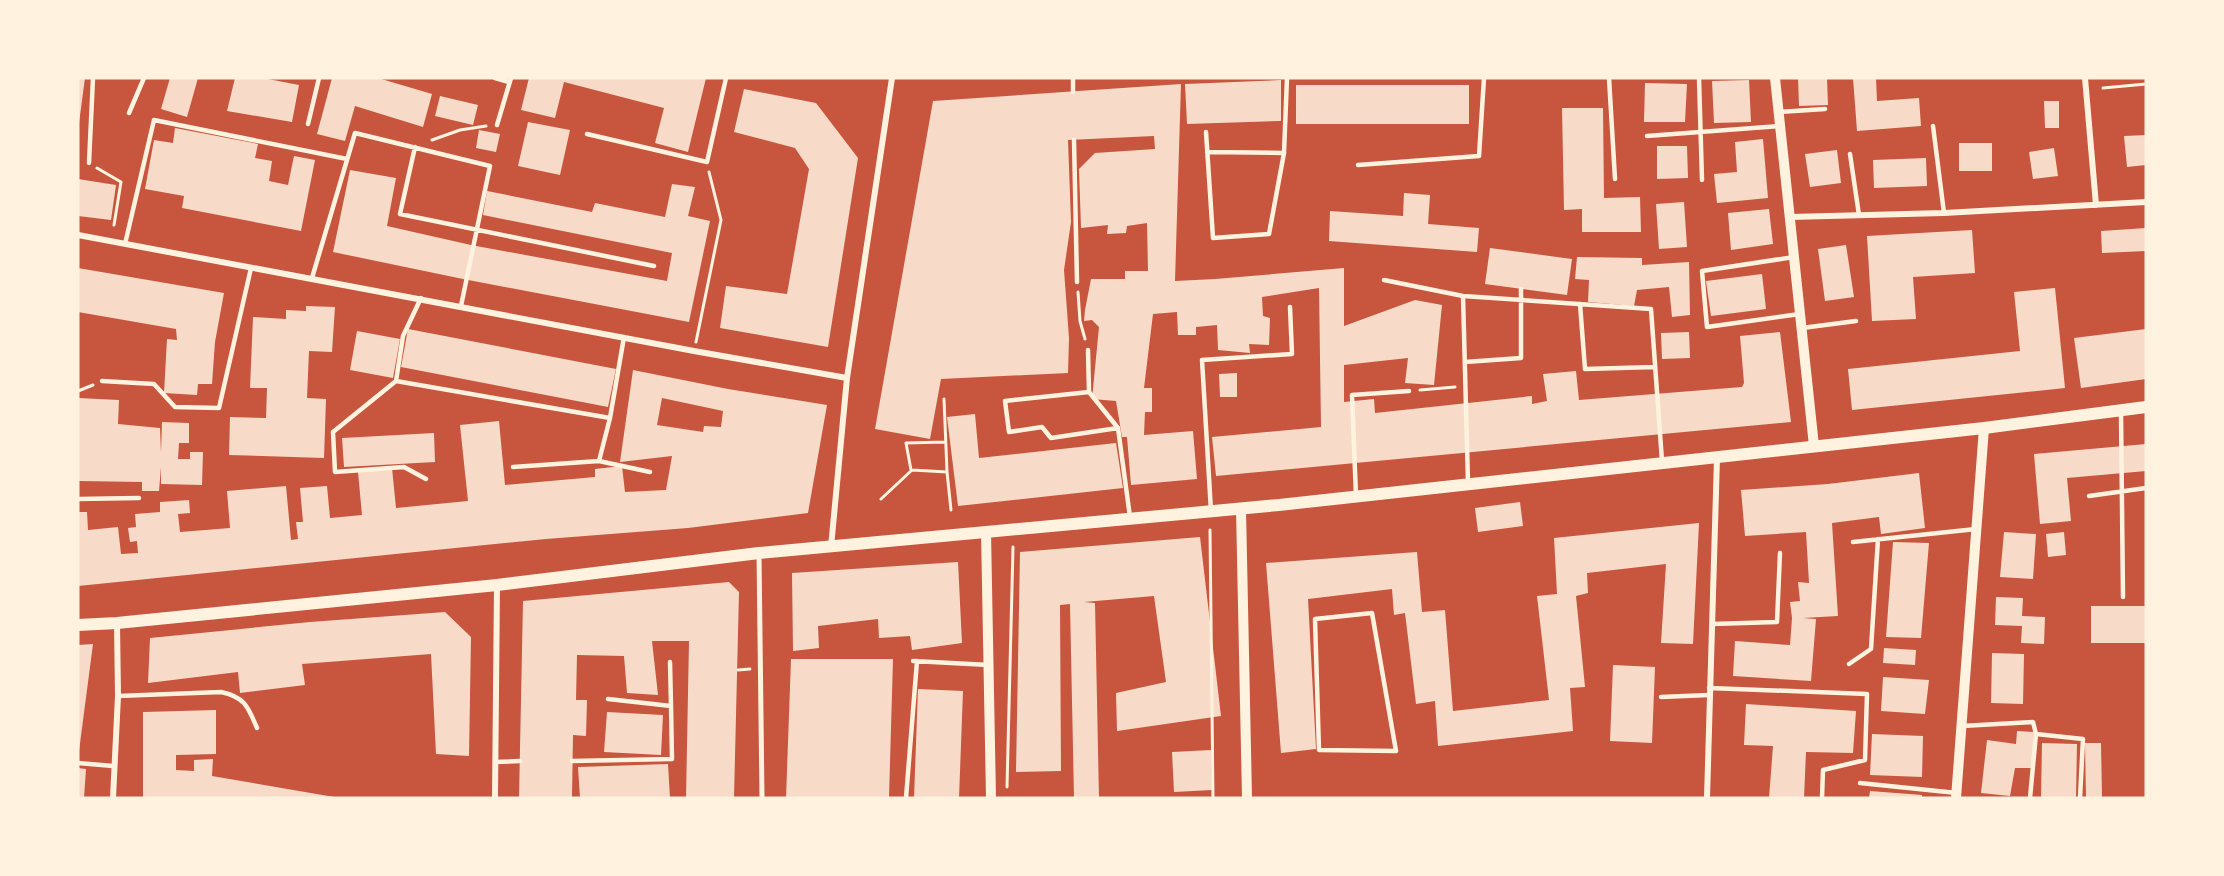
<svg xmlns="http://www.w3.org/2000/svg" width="2224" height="876" font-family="Roboto,sans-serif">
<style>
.building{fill:#f7dbc8;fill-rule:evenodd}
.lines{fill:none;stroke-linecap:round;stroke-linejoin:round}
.path{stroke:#fff3e0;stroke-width:3}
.service{stroke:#fff3e0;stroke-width:4.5}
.pedestrian{stroke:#fff3e0;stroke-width:5}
.minor{stroke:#fff3e0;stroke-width:6}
.tertiary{stroke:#fff3e0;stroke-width:10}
.secondary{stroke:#fff3e0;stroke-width:12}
</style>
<rect width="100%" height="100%" fill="#c8553d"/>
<path class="building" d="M78 78H85L79 123H78Z
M170 78H198L187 117 161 109Z
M235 78H263L299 85 292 122 227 111Z
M332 78H378L432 94 423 127 355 106 345 141 317 134Z
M529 78H706L688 152 655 143 664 108 564 82 555 118 521 110Z
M1798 78H1827L1828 105 1799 106Z
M1853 78H1876L1877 101 1919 98 1921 126 1857 131Z
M1281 80V121L1187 124 1185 84Z
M1749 80 1751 122 1714 123 1712 81Z
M1645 83 1687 84 1685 122H1644Z
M1181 84 1175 281 1215 279 1344 268V326L1415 300 1442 305 1434 385 1405 383 1408 358 1344 365V402L1374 399 1375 413 1532 396V404L1547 401 1543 374 1576 371 1579 400 1742 387 1744 383 1740 336 1780 332 1791 422 1216 476 1212 437 1321 427 1319 288 1262 297 1263 316 1270 318 1269 345 1249 344 1250 353 1218 350 1217 325 1196 327V335H1178L1177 312 1153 314 1144 388H1152V412H1145L1144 435 1193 431 1197 479 1131 485 1127 437H1122L1116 401 1092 399 1099 327 1092 320 1084 321 1085 310 1091 279H1125V271H1148L1147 223 1127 226 1126 233 1107 234 1108 225 1081 228 1079 169 1095 153 1155 149 1154 136 1068 140 1071 222 1064 270 1069 338 1068 373 941 379 930 439 875 429 933 101Z
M1296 85H1469V124H1296Z
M744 89 816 103 858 158 828 347 720 328 726 286 787 294 809 169 795 148 734 132Z
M440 96 478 105 473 125 435 116Z
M2044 101H2059V128H2045Z
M1562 108H1603L1604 198 1640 197 1641 232H1582V209L1564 210Z
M528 122 570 130 560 175 518 166Z
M175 128 258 144 255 158 272 161 269 181 288 185 294 156 315 160 301 231 182 208 184 196 145 189 154 140 173 143Z
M479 130 500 134 496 152 476 148Z
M2146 135V165L2127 167 2124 136Z
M1763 139 1768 198 1717 203 1714 174 1737 172 1735 142Z
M1959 143H1992V171H1959Z
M1657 146H1687L1688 178 1657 179Z
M2054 148 2058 176 2033 179 2029 152Z
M1837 150 1841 183 1810 187 1805 154Z
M1926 158 1927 186 1874 188 1873 160Z
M350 170 396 178 387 226 471 245 667 281 672 253 483 215 487 191 592 212 595 203 665 217 672 184 695 187 688 216 710 221 689 322 463 279 333 252Z
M78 179 116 185 111 220 78 216Z
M1404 193 1430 195 1428 224 1479 228 1477 252 1329 241 1330 211 1403 216Z
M1684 202 1687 247 1659 249 1656 204Z
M1769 209 1773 244 1731 250 1728 213Z
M2146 228V251L2102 253 2101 231Z
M1972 230 1975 273 1913 277 1916 319 1872 321 1867 236Z
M1846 245 1854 297 1825 301 1818 249Z
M1490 248 1572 259 1567 295 1485 284Z
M1577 257 1642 258V265L1689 262 1690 315 1672 317 1669 287 1637 290 1634 306 1588 302 1589 280 1575 279Z
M78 268 224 293 215 342 212 384H198L197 395 164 393 167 339 177 340 176 329 78 312Z
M1762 274 1766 309 1711 316 1706 281Z
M2055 288 2065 388 1852 410 1848 369 2020 351 2014 292Z
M306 306 335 307 332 352 309 351 307 398 326 399 324 458 229 455 230 417 266 418 267 388H250L253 317 286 319V310L306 311Z
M408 329 616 369 608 407 401 367Z
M2146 329V379L2081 388 2074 338Z
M357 331 400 339 393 378 350 370Z
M1689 332 1690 358 1662 359 1661 333Z
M633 370 728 389 827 405 808 513 688 528 546 539 78 586V512H87L88 530 118 527 121 554 138 553 137 541 130 542 128 528 136 527 135 514 160 512V502L189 500 190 513 178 514 180 532 230 528 227 491 286 486 291 540 298 539 296 522H303L300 488 327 486 330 518 362 515 358 472 392 468 396 508 468 501 460 425 499 421 505 485 595 477V469L622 466 625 492 666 490 672 456 620 462ZM662 398 723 411 721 427 704 426 703 432 657 425Z
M1237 373V397H1220L1219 374Z
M78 398 119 400 118 424 160 428 161 453 162 422 189 423V443H179L178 459H190V452H203L202 485 161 484V467L159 491H142V482L78 481Z
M975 414 979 458 1116 443 1123 488 958 506 947 417Z
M434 433 435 462 344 467 342 438Z
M2146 444V471L2067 478 2071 521 2040 524 2034 454Z
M1919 473 1925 528 1881 534 1879 517 1832 523 1838 616 1803 618 1816 619 1811 681 1733 676 1735 641 1790 645 1792 618 1790 602 1800 601 1798 582 1809 583 1806 532 1745 536 1741 490 1828 484Z
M1520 502 1523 526 1478 532 1475 508Z
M1699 523 1693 644 1661 643 1666 564 1587 573 1588 593 1576 596 1585 687 1570 688 1573 731 1438 746 1435 701 1416 704 1405 613 1394 615 1392 589 1308 599 1316 749 1281 753 1266 563 1417 552 1422 612 1445 610 1453 711 1549 700 1537 596 1557 594 1554 538Z
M2004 532 2036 534 2033 579 2000 577Z
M2064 532 2066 555 2048 557 2046 534Z
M1200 537 1221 716 1117 731 1116 693 1166 682 1154 596 1084 602 1095 603 1099 798H1074L1070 604 1060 605 1061 771 1016 772 1020 552Z
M1893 542 1929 543 1921 638 1886 637Z
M958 562 962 643 912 650 910 636 879 638 878 619 818 626 819 648 793 651 792 573Z
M729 582 739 592 734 798H686L689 641H652L658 695 627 693 624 656 577 655 576 700H587L586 736 573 735 572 798H519L523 601Z
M1996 597 2023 598 2022 616 2045 617 2044 644 2021 643 2022 626 1995 625Z
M2091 606H2146V643H2091Z
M445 612 471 637 469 756 436 754 431 654 302 664 305 685 240 693 238 672 148 683 150 638 310 622Z
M93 644 79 751H78V645Z
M1884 648 1916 650 1915 665 1883 663Z
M1992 653 2024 654 2023 704 1991 703Z
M791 659H893L889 798H786Z
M1613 665 1655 667 1652 743 1610 741Z
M1883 677 1929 680 1925 714 1881 711Z
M918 689 963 691 959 798H914Z
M1746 704 1856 711 1853 753 1806 752 1804 798H1769L1773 746 1744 745Z
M216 710V754L176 755V770L194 771V760L213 759 212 776 340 798H143V712Z
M607 712 663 715 661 755 604 752Z
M2017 731 2034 732 2033 768H2015L2010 796 1981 793 1987 740 2016 744Z
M1872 734 1923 736 1922 777 1870 775Z
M2042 743 2077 744 2076 798H2041Z
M2085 743H2101L2102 798H2086Z
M1211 750 1212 790 1174 792 1172 752Z
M668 764 670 798H580L578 767Z
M78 768 86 769 84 798H78Z
M1870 791 1922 795V798H1869Z"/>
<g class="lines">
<path class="path" d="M2103 88 2146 84
M432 140 460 130 486 126
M97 168 121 182 114 225
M1078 292 1080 321 1085 339
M696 342 721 220 709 172
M1420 390 1455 387
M78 391 93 385
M944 399 947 472
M911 470 906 443 945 442
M881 499 912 470 947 472 951 510
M1210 530 1213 798
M738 670 750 669
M1007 787 1013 547"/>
<path class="service" d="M495 78 509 82
M1073 78V92
M1609 78 1615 179
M1699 78 1702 180
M1779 112 1825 109
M129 113 144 78
M308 124 319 78
M497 125 511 78
M1933 126 1944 213
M1206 132 1213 238 1269 234 1284 153
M587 134 707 162 726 78
M1647 136 1780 126
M1074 140 1077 282
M415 147 400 214 654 266
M1207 152 1284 153 1287 78
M1850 154 1859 215
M89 163 93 78
M1358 165 1479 156 1484 78
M125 244 154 120 347 159
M1794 257 1702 271 1707 327 1800 314
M312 278 355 133 490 166 461 306
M1384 280 1463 296 1651 309 1662 461
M1463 296 1468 482
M421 298 403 336 396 381 333 432 335 472 404 467 426 479
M1580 304 1585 369 1655 367
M1802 328 1856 321
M1088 350 1089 392 1118 428 1130 517
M1465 362 1521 358V289
M102 381 154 384 175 407 219 408 251 268
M396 381 610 418 624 337
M1089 392 1005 401 1009 432 1042 427 1051 438 1118 428
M2121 413 2123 597
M610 418 599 461 650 472
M513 467 599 461
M1356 496 1352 395 1409 391
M2089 496 2146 488
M78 499 139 498
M1211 511 1202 360 1292 354 1290 307
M1853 542 1976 529
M1372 613 1396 751 1319 750 1315 619Z
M1712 624 1777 622 1780 553
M913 661 989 665
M1849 664 1871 649 1878 539
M1709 688 1867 694 1865 760 1823 770 1822 798
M118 696 221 692C245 697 248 707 257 728
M1661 697 1709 695
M608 699 671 706 670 662
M1962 726 2033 722 2036 734
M572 761 672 759 671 706
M495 762 520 761
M78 763 113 766
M1860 783 1957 793
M906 798 917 661
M2030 798 2036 734 2083 739 2080 798"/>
<path class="pedestrian" d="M759 554 762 798"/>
<path class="minor" d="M2085 78 2096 205
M1790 217 1944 213 2146 202
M78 235 694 351 847 378
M831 547 847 378 892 78
M113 798 118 696 117 623
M495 798 497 585
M1707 798 1717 458"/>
<path class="tertiary" d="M1775 78 1814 446
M1241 509 1247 798
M986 532 991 798
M1956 798 1984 428"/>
<path class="secondary" d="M78 625 117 623 497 585 759 553 1279 505 1984 428 2146 407"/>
</g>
<rect width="2224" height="876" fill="none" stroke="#fff3e0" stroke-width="159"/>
</svg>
